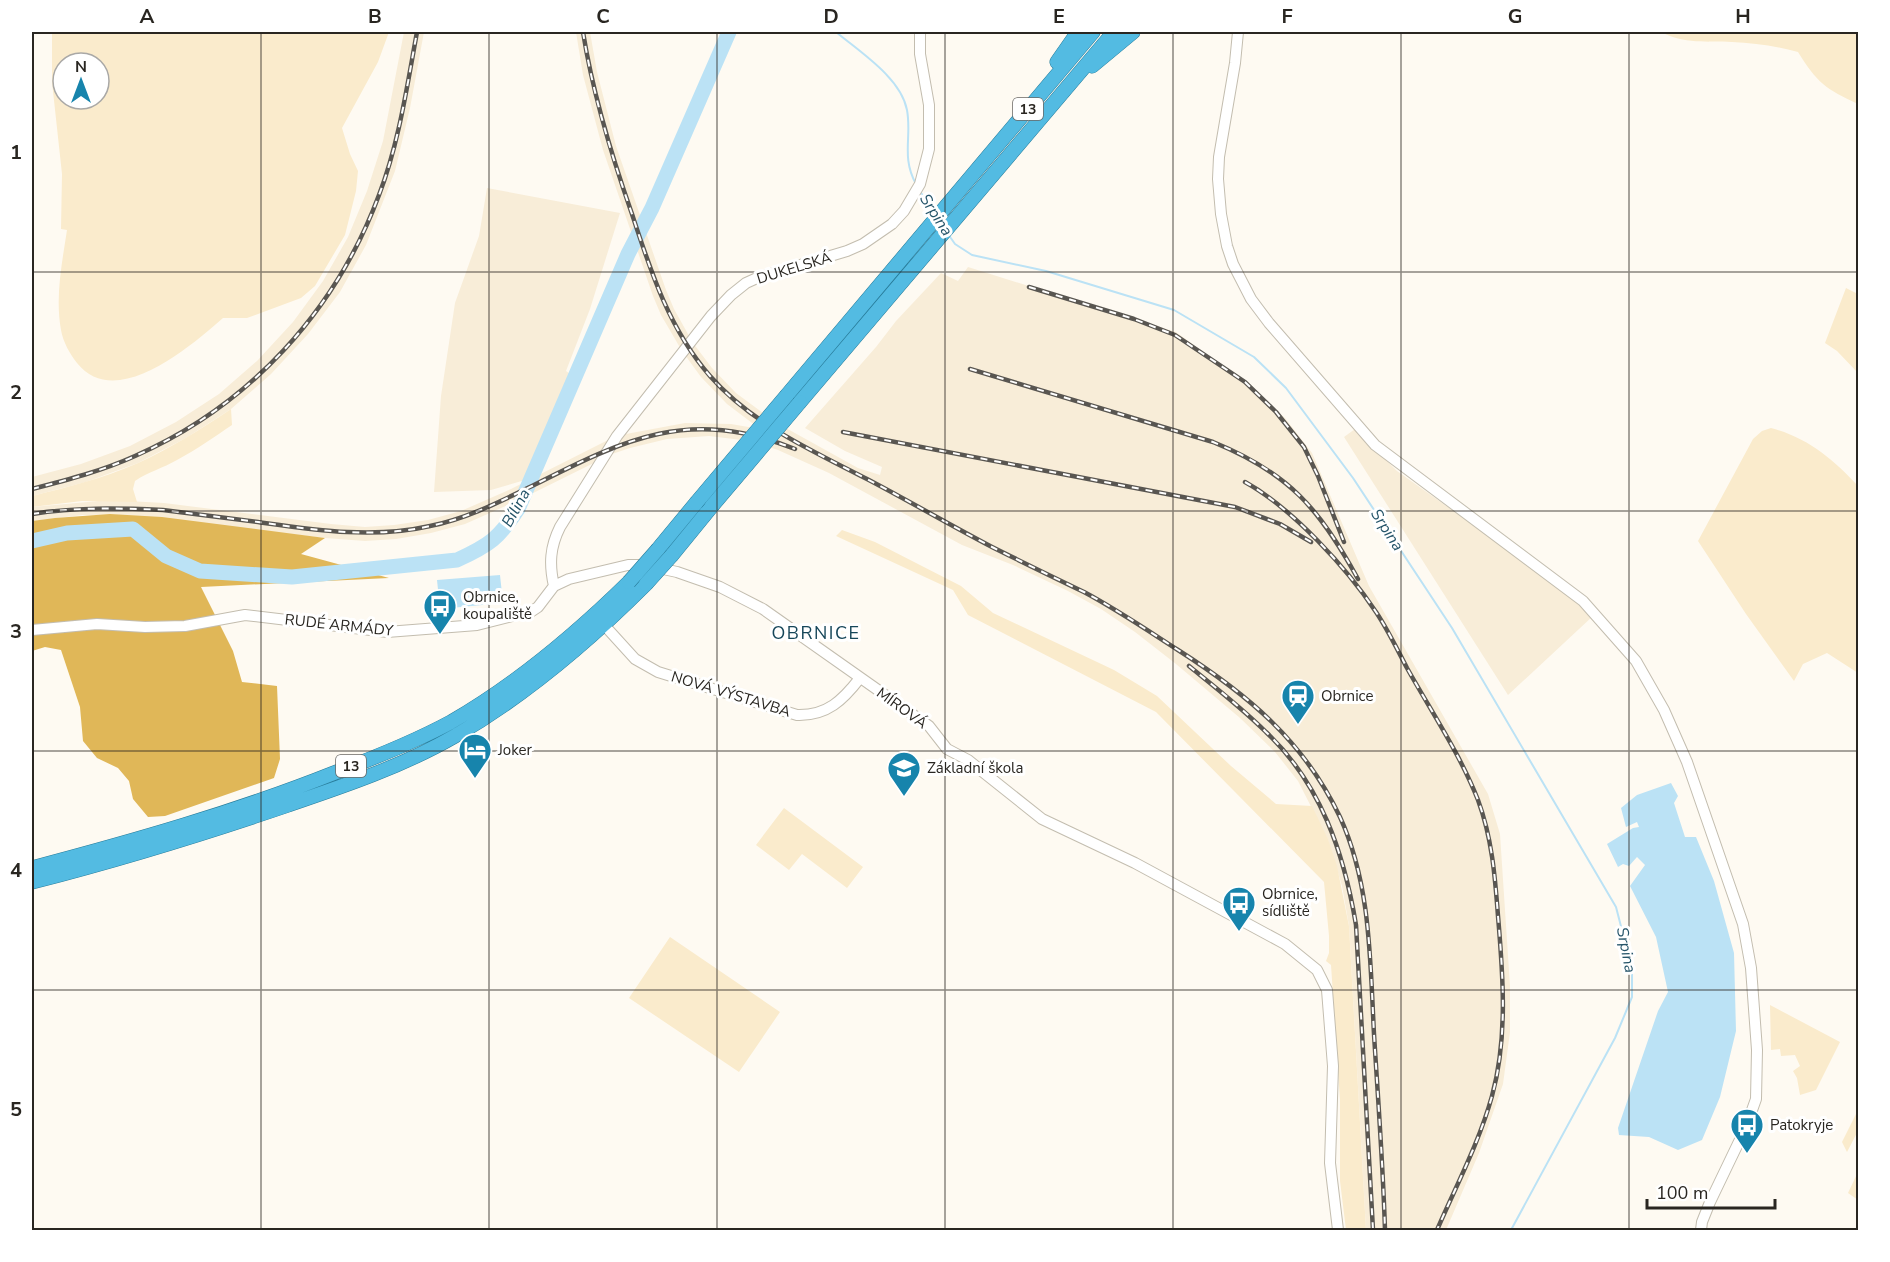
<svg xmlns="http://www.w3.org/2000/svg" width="1890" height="1262" font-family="'Nunito Sans',sans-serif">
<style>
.built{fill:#f8edd8}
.green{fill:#faebcc;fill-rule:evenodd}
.forest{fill:#e0b758}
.water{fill:#bbe2f5}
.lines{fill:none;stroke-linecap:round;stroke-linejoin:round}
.stream{stroke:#bbe2f5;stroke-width:2}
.river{stroke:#bbe2f5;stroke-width:15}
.tertiary-casing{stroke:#c3bdaf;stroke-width:12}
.trunk-casing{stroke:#287c9a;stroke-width:15}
.tertiary{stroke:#fff;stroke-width:10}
.trunk{stroke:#53bbe2;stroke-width:14}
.rail-casing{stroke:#595651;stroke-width:4.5}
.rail{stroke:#fff;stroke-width:2;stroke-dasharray:7;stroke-linecap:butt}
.trunk-bridge-casing{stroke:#287c9a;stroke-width:15;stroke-linecap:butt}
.trunk-bridge{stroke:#53bbe2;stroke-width:14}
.grid{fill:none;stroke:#292621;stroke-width:1.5;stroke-opacity:0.55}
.labels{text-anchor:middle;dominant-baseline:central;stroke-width:6;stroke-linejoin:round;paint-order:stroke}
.shield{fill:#fff;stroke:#696764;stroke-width:1.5}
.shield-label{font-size:14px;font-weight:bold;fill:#292621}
.street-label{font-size:15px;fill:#292621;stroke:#fff}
.poi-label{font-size:15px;fill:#292621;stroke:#fff;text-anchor:start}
.water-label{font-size:16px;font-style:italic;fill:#255469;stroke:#fff}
.quarter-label{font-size:18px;letter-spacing:1.5px;fill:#164659;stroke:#fff}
.neatline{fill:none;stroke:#292621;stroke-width:2}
.grid-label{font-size:20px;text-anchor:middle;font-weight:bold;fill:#292621}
</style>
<rect width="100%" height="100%" fill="#fefaf2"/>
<path class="built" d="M404 32H424L410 108 395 171 366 245 340 292 308 334 271 374 231 409 186 438 138 463 86 482 32 496V477L81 464 130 446 176 422 219 394 257 361 293 322 323 281 348 237 367 191 383 141Z
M576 32H590L597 72 616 146 666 290 674 309 693 343 712 368 736 393 775 422 858 468 880 475 882 467 845 451 805 428 876 347 896 321 941 273 958 281 968 267 1176 332 1248 385 1285 418 1312 453 1369 586 1488 794 1500 834 1510 986V1032L1503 1084 1479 1153 1446 1230H1366L1349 926 1342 886 1328 840 1298 781 1275 752 1240 718 1176 664 1135 632 1101 609 1068 591 1013 565 962 545 829 473 778 450 750 441 709 436 667 439 630 448 612 454 517 501 465 524 431 533 396 539 365 541 325 538 136 516 83 515 32 521V507L110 500 164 503 331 524 365 527 394 525 428 520 461 511 511 489 606 441 626 434 685 423 731 424 760 429 727 404 701 377 682 351 661 315 653 296 603 150 583 75Z
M487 188 620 213 590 309 566 371 573 376 525 480 491 490 434 492 441 396 455 303 479 236Z
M1355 429 1397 471 1552 581 1593 616 1508 695 1344 437Z"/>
<path class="green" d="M52 32H389L378 62 342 128 350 154 358 171 356 191 345 235 315 286 301 298 247 318H223C192 345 116 412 77 363 70 354 63 342 61 330 55 297 62 263 67 230L61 229 62 174 52 82ZM63 63H99V99H63Z
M1661 32H1858V104C1826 89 1817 83 1798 52 1777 46 1754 43 1732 42 1708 41 1683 44 1661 32Z
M1846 288 1858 294V373L1837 351 1825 343Z
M231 409 232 425C214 437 196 450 177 460 163 468 148 472 135 481L133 489 137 502 82 501 32 507V496C68 487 104 478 138 463 171 448 201 429 231 409Z
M1771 428C1808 438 1833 459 1858 486V673L1827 653 1803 664 1794 681 1746 614 1698 541 1753 439 1762 431Z
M842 530 875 542 961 586 993 613 1114 670 1157 696 1231 766 1276 804 1312 806 1328 839 1337 866 1349 926 1366 1230H1346L1340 1181V1100L1331 965 1326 961 1329 953V936L1324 882 1156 712 968 615 953 590 836 536Z
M784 808 863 867 847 888 802 854 789 870 756 845Z
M670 937 780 1012 739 1072 629 998Z
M1770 1005 1840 1042 1816 1090 1800 1095 1797 1078 1793 1071 1800 1066 1795 1055 1781 1056 1780 1049 1771 1050Z
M1858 1110V1131L1847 1152 1842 1142Z
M1858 1172V1200L1848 1193Z"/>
<path class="forest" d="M110 514 162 517 325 538 301 554 389 578 201 587 233 651 242 682 277 686 280 759 274 778 165 816 148 817 133 799 129 781 118 768 97 758 83 741 80 707 61 650 45 647 32 651V521L55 518Z"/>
<path class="water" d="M500 575 503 603 440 609 437 580Z
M1671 783 1678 796 1674 803 1685 837H1696L1714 881 1734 953 1736 1031 1720 1097 1702 1140 1678 1150 1649 1137 1619 1135 1618 1128 1658 1011 1668 992 1656 937 1630 886 1645 865 1637 857 1629 866 1623 864 1618 867 1607 844 1633 828 1639 827 1637 822 1626 827 1621 808 1637 795Z"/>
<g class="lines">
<path class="stream" d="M836 32C860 52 901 78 907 110 912 137 901 157 916 184
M920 191 934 214
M948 234 955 244 972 255 1046 271 1174 310 1254 357 1286 388 1353 478 1452 628 1616 907 1632 969V997L1615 1038 1511 1230"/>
<path class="river" d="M32 541 67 533 133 529 166 556 200 571 292 577 457 560C490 545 499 538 518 509L628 254 652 208 729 32"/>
<defs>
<path id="tertiary" d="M1238 32 1235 63 1219 157 1218 179 1221 214 1227 246 1233 264 1251 299 1269 323 1375 445 1583 601 1636 661 1664 710 1687 762 1743 924 1751 968 1757 1050 1756 1099 1746 1127 1710 1202 1702 1222 1701 1230
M554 586C549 564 550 547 560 527L617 436 711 316 731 295 746 283 757 278 847 251 863 244 892 224 904 211 920 184 929 149V105L920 54V32
M605 626 635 659 658 672 797 715C827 716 843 700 860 678
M32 630 97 624 145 627 185 626 245 615 387 632 477 625 532 611 538 607 554 586 569 579 628 565H645L677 572 720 587 763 609 929 726 947 749 968 760 1042 819 1135 863 1285 944 1317 970 1327 990 1333 1066 1330 1163 1338 1230"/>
<path id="trunk" d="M1057 62 1078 32
M1092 66 1133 32
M787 395 1093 32
M800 402 1114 32
M658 549 696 503
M672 555 712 506
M32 868C134 841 236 812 334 773 374 758 414 742 451 722 517 684 575 635 629 582
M32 882C118 860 203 834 288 805 344 786 403 766 455 736 526 695 588 642 646 584"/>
</defs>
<use href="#tertiary" class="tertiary-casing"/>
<use href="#trunk" class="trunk-casing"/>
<use href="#tertiary" class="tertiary"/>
<use href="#trunk" class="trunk"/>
<defs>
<path id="rail" d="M583 32C593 95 611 154 632 214 651 272 669 329 710 376 752 424 811 450 867 479 909 501 950 525 992 547 1022 562 1053 577 1084 592 1116 609 1147 630 1178 650 1247 694 1304 741 1340 817 1371 885 1370 960 1374 1034 1378 1099 1383 1165 1385 1230
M1029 287 1134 319 1175 335 1245 382 1276 412 1304 447 1318 476 1344 542
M970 369 1213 442C1289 473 1319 508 1358 579
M843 432 1235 507 1280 524 1311 542
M1245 482C1292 508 1347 568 1376 612 1388 630 1397 649 1407 668 1431 711 1460 754 1478 800 1492 838 1495 876 1498 916 1503 975 1508 1038 1492 1096 1479 1143 1456 1186 1437 1230
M32 489C67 480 102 471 135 456 249 406 336 311 379 195 399 143 407 86 417 32
M32 514C76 507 118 508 163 510 195 514 226 518 258 522 315 530 373 539 430 526 466 519 499 502 532 486 627 438 689 407 795 449
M1189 666C1215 687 1242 708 1266 732 1321 784 1344 853 1356 925L1373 1230"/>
</defs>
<use href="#rail" class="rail-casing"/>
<use href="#rail" class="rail"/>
<defs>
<path id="trunk-bridge" d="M696 503 787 395
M712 506 800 402
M629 582 658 549
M646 584 672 555"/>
</defs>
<use href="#trunk-bridge" class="trunk-bridge-casing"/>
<use href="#trunk-bridge" class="trunk-bridge"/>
</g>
<path class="grid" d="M261 32V1230M489 32V1230M717 32V1230M945 32V1230M1173 32V1230M1401 32V1230M1629 32V1230M32 272H1858M32 511H1858M32 751H1858M32 990H1858"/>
<defs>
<symbol id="bus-pin" viewBox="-11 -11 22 30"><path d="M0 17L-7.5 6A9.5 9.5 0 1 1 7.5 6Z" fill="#1784ac" stroke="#fff"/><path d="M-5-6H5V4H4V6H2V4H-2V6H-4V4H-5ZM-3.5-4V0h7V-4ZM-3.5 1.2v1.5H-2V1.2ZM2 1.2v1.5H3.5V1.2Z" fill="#fff"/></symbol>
<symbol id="station-pin" viewBox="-11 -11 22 30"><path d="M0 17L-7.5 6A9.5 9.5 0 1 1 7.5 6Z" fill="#1784ac" stroke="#fff"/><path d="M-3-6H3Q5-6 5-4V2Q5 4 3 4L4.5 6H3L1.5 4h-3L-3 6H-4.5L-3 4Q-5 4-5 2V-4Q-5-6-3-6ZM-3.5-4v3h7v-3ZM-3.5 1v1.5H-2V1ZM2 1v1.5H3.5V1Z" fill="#fff"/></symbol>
<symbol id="hotel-pin" viewBox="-11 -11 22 30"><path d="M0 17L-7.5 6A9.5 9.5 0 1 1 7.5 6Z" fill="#1784ac" stroke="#fff"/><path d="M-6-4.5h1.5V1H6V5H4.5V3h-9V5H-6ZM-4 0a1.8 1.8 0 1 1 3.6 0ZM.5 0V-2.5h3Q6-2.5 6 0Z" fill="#fff"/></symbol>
<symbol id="school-pin" viewBox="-11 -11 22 30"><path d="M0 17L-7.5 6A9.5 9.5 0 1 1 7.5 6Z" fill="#1784ac" stroke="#fff"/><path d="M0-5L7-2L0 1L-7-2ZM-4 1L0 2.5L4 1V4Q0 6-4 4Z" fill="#fff"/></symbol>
</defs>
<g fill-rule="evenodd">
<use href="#bus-pin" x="421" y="587" width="38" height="52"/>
<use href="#station-pin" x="1279" y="677" width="38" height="52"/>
<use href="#hotel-pin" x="456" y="731" width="38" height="52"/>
<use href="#school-pin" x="885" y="749" width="38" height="52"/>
<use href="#bus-pin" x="1220" y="884" width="38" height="52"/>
<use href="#bus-pin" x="1728" y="1106" width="38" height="52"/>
</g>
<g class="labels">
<g class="shield">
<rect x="1013" y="98" width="30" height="22" rx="4.5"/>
<rect x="336" y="755" width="30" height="22" rx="4.5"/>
</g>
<g class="shield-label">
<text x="1028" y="109">13</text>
<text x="351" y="766">13</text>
</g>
<g class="street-label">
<text transform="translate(794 268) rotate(-17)">DUKELSKÁ</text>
<text transform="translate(339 625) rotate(6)">RUDÉ ARMÁDY</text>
<text transform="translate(731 694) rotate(17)">NOVÁ VÝSTAVBA</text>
<text transform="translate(902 708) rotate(36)">MÍROVÁ</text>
</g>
<g class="poi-label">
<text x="463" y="597">Obrnice,<tspan x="463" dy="17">koupaliště</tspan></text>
<text x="1321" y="696">Obrnice</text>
<text x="498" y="750">Joker</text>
<text x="927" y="768">Základní škola</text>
<text x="1262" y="894">Obrnice,<tspan x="1262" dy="17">sídliště</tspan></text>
<text x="1770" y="1125">Patokryje</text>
</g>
<g class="water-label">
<text transform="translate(936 215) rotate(57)">Srpina</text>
<text transform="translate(516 508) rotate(-61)">Bílina</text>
<text transform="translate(1387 530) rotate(57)">Srpina</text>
<text transform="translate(1626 950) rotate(79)">Srpina</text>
</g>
<g class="quarter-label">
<text x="816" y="633">OBRNICE</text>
</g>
</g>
<rect width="1890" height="1262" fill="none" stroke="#ffffff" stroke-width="66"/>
<g transform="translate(81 81)"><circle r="28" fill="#ffffff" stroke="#a9a8a6" stroke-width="1.5"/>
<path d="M0-4.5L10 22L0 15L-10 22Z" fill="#1784ac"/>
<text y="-9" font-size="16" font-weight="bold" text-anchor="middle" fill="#292621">N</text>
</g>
<path d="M1647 1199v9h128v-9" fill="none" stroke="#292621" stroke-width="3"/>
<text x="1656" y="1199" font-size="18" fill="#292621" stroke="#ffffff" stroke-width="4.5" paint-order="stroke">100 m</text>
<rect x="33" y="33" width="1824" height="1196" class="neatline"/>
<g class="grid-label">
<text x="147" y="23">A</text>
<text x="375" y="23">B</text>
<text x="603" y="23">C</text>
<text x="831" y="23">D</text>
<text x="1059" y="23">E</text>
<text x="1287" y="23">F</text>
<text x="1515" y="23">G</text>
<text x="1743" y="23">H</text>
<text x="16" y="159">1</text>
<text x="16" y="399">2</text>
<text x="16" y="638">3</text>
<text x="16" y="877">4</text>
<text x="16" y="1116">5</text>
</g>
</svg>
